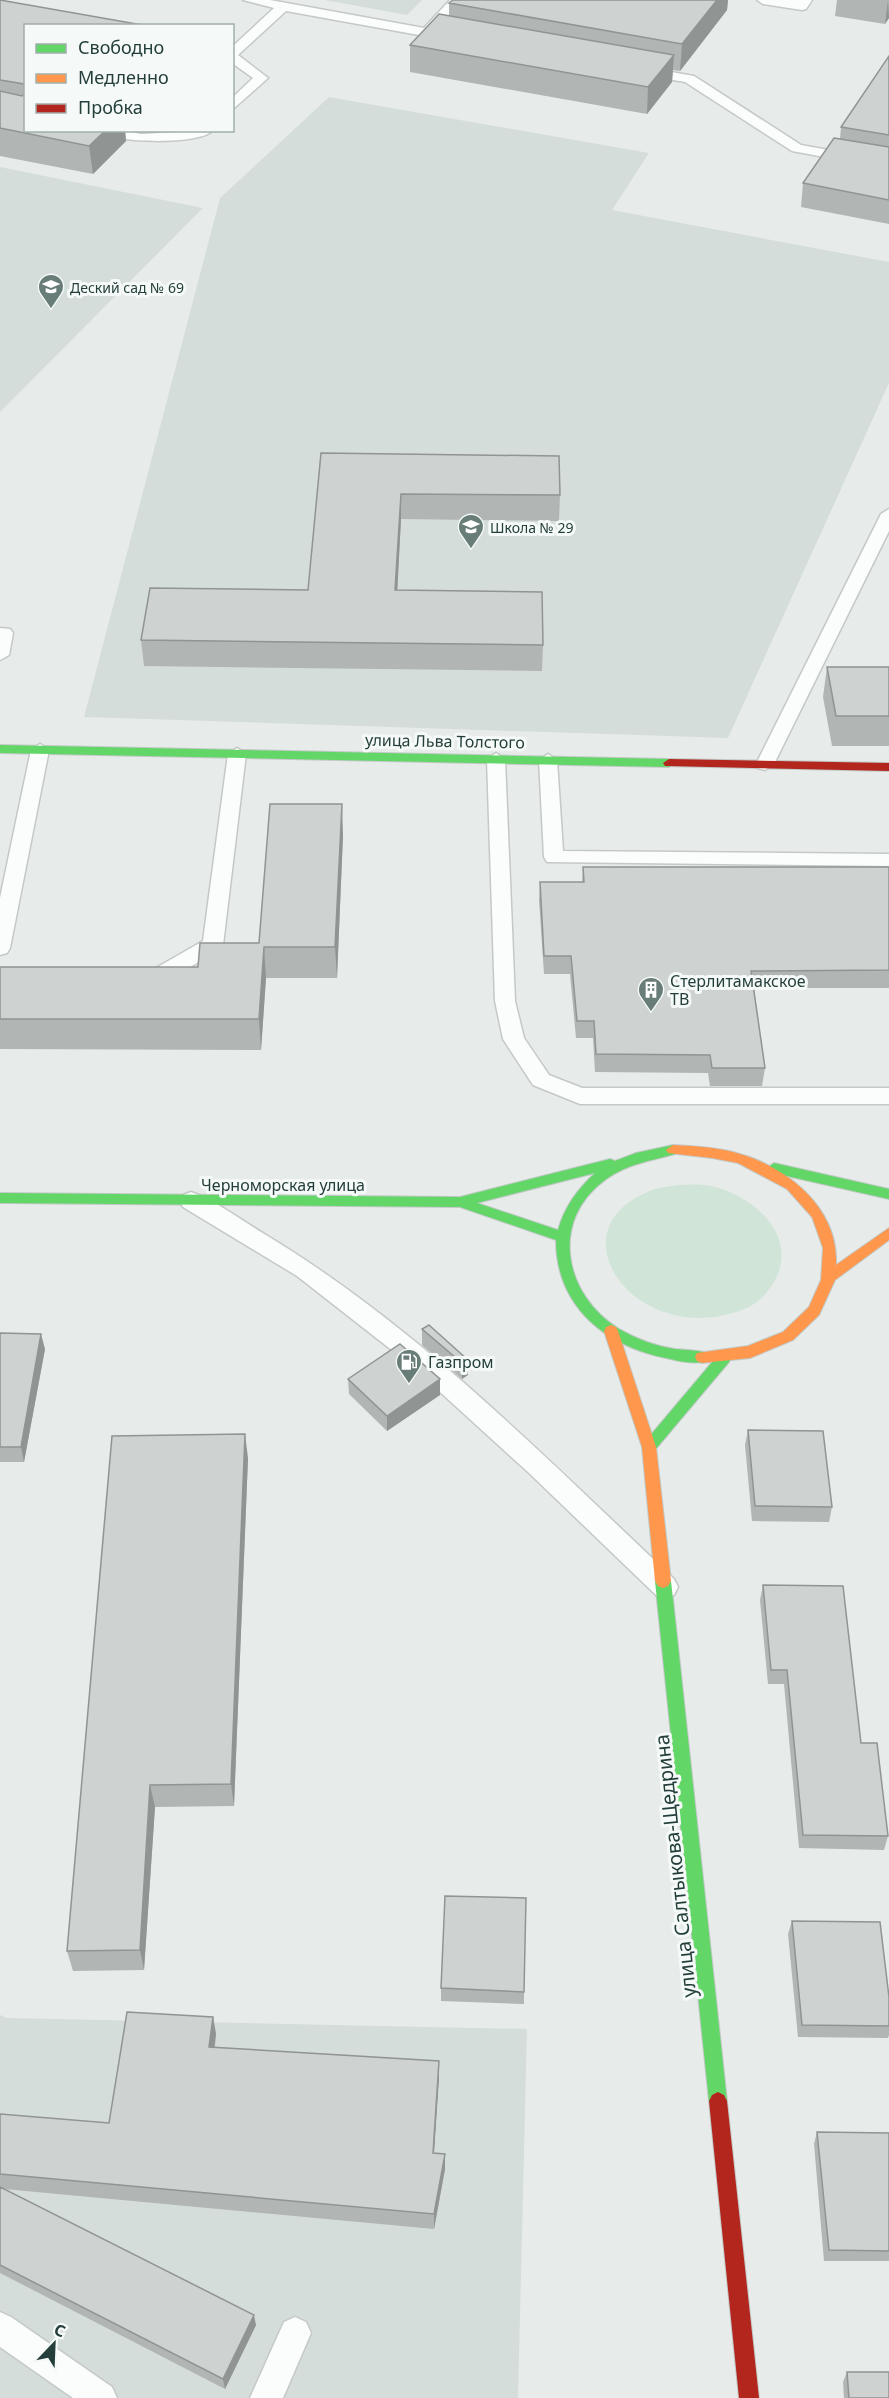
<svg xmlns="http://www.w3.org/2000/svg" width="889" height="2398" font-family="'Noto Sans',sans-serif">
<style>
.built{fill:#d5ddda}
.green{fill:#d0e4d8}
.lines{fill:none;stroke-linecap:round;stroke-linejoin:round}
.lane-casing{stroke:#c4c9c7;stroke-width:3}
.fast-casing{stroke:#c2c9c7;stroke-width:2}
.slow-casing{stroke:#c2c9c7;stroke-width:2}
.jam-casing{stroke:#c2c9c7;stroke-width:2}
.lane{fill:#fbfcfc;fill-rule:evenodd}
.fast{fill:#63d668;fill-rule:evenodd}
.slow{fill:#ff974d;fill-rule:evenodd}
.jam{fill:#b3261e;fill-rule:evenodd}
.wall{fill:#b1b5b4}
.shaded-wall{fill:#909492}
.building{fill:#ced3d1;stroke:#909492;stroke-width:1.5}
.labels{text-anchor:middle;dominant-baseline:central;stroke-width:6;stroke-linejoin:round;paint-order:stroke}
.far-poi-label{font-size:14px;fill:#243f3b;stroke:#f5faf8;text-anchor:start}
.street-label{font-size:16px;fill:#243f3b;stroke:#f5faf8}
.poi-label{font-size:16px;fill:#243f3b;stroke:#f5faf8;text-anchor:start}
.near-street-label{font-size:20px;fill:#243f3b;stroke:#f5faf8}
</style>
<rect width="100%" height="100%" fill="#e7ecea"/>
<path class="built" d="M325 0H422L407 15Z
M329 97 649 153 612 210 889 262V383L728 738 84 717 220 198Z
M0 167 203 208 0 412Z
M0 2015 7 2018 527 2029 518 2398H0Z"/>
<path class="green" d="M676 1185C685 1185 695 1184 704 1185 746 1190 799 1231 776 1278 771 1289 761 1301 749 1307 640 1355 548 1231 650 1191 658 1187 668 1187 676 1185Z"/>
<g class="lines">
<defs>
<path id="lane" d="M243 0H270L424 28 450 0H463L436 30 457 34 458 37 452 41 286 11 238 55 268 78 232 110V98L253 78 232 63V47L274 8Z
M757 0H812L806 9 802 10 763 4Z
M643 67 694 76 801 145 889 161V169L792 151 685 82 638 74V68Z
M93 130H123L141 134 213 130C201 146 108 143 93 130Z
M889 509V531L774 764 765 770 758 768 756 764 881 514Z
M0 628 10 629 13 633 9 655 0 660Z
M40 744 49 750 10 948 7 953 0 955V898L31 750Z
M237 748 246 754 223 945 220 950 160 984H138L135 979 138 974 149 972 203 941 228 754Z
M496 753 505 759 515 1001 524 1038 549 1075 582 1088H889V1104H580L533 1085 503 1039 495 1001 487 759Z
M548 754 557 760 563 851 889 854V866L547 862 544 857 539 760Z
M191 1192C217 1201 242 1221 266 1235 418 1327 545 1457 674 1579L678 1587 674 1595 665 1598 656 1595 529 1473 407 1362 297 1276 183 1207 180 1201 183 1195Z
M0 2312 11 2317 112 2387 117 2398H73L0 2347Z
M295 2317 306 2322 311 2333 283 2398H250L284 2322Z"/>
<path id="fast" d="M0 745 669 759 675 763 669 767 0 753Z
M673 1145 680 1150 678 1153C652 1161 628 1163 605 1180 549 1221 564 1295 619 1329 637 1339 655 1346 675 1349 686 1350 697 1350 707 1353L709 1357 707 1361C695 1365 678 1361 666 1358 605 1346 556 1306 556 1240L460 1207 0 1203V1193L460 1197 610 1159 615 1161 636 1153ZM595 1173C577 1190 565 1206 558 1230L477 1203Z
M774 1163 889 1189V1199L769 1172 767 1168Z
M724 1352 729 1354 731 1358 729 1362 654 1451 649 1453 644 1451 642 1447 644 1443 719 1354Z
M663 1574 668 1576 671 1581 727 2101 724 2107 718 2110 712 2107 709 2101 655 1581 658 1576Z"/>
<path id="slow" d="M673 1145C693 1146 713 1147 733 1152 785 1165 839 1207 836 1265L889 1228V1240L835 1280 819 1315 793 1340 750 1358 702 1363 697 1361 695 1357 697 1353 748 1346 783 1332 809 1307 821 1280 823 1248 812 1217 787 1189 738 1163 712 1158 668 1153 666 1150Z
M611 1325 616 1327 618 1331 656 1447 671 1581 668 1586 663 1588 658 1586 655 1581 642 1447 604 1331 606 1327Z"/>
<path id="jam" d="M669 759 889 763V771L665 766 663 763Z
M718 2092 724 2095 727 2101 759 2398H739L709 2101 712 2095Z"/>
</defs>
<use href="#lane" class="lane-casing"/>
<use href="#fast" class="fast-casing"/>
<use href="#slow" class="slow-casing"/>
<use href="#jam" class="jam-casing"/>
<use href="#lane" class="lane"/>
<use href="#fast" class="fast"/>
<use href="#slow" class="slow"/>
<use href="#jam" class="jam"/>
</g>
<path class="wall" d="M0 0 148 26 26 130H125L126 141 93 174 0 156Z
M453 0H728L727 10 680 71 673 70 672 82 647 114 410 72V45L449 15V3Z
M837 0H889V18L885 24 835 16Z
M889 56V224L801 207 803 183 840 139 841 127Z
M321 453 560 495 559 521 401 519 397 590 543 645 542 671 144 666 141 640 308 590Z
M827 667H889V746H832L823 697Z
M343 835 337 978H266L261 1050 0 1049V967H198L259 943Z
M583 867H889V988H754L765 1068 762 1086H710L708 1073 595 1072 593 1038H576L570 974H544L539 900 540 882H582Z
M422 1329 468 1360V1375L462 1379 422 1345Z
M0 1333 45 1349 24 1462H0Z
M348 1379H440V1395L387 1431 349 1394Z
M748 1430 832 1507 829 1522 752 1521 745 1445Z
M248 1458 234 1806 155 1807 144 1970 73 1971 67 1951Z
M763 1585 861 1743 888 1836 884 1850 799 1848 784 1684H768L760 1600Z
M792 1921 889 1997V2035L888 2038 798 2037 788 1934Z
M441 1988 524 1992V2004L441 2001Z
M213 2017 216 2034 215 2047 439 2077 434 2153 445 2169 434 2229 4 2189 256 2325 225 2389 0 2273V2114L109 2123Z
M817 2132 889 2133V2261H824L814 2144Z
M847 2372 889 2398H844L843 2382Z"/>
<path class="shaded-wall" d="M717 0H728L727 10 680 71 682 44Z
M888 0 889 18 885 24Z
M674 55 672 82 647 114 648 87Z
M106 130H125L126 141 93 174 89 146Z
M401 494V519L396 616 395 590Z
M342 804 343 835 337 978 335 947Z
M264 947 266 978 261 1050 259 1019Z
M41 1334 45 1349 24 1462 21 1447Z
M468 1360V1375L462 1379V1363Z
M440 1379V1395L387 1431V1416Z
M245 1434 248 1458 234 1806 231 1784Z
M150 1785 155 1807 144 1970 140 1950Z
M213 2017 216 2034 212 2063 209 2047Z
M439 2061V2077L433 2168V2153Z
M445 2154V2169L434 2229V2214Z
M254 2315 256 2325 225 2389 223 2379Z"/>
<path class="building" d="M0 0 148 26H26V130H106L89 146 0 128V91L22 96 25 93 24 84 0 80Z
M453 0H717L682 44 449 3Z
M439 14 674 55 648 87 410 45Z
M889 56V135L841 127Z
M834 138 889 147V200L803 183Z
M321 453 559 456 560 495 401 494 395 590 542 592 543 645 141 640 150 588 308 590Z
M827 667H889V716H836Z
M270 804H342L335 947H264L259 1019H0V967H198L200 943H259Z
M583 867H889V970L751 971 765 1068H712L710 1055 596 1054 594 1021H577L571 956H544L540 882H584Z
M429 1325 468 1360 462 1363 422 1329Z
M0 1333 41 1334 21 1447H0Z
M400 1344 440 1379 387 1416 348 1379Z
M748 1430 823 1431 832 1507 755 1506Z
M245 1434 231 1784 150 1785 140 1950 67 1951 112 1436Z
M763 1585 843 1586 861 1743H877L888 1836 803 1835 787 1670H771Z
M445 1896 526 1898 524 1992 441 1988Z
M792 1921 880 1922 889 1997V2026L802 2025Z
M127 2012 213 2017 209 2047 439 2061 433 2153 445 2154 434 2214 0 2174V2114L109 2123Z
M817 2132 889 2133V2251L829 2250Z
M0 2187 254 2315 223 2379 0 2265Z
M847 2372H889V2398H849Z"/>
<defs>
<symbol id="school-pin" viewBox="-11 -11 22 30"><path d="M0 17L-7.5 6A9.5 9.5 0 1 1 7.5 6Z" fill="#687c78" stroke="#f5faf8"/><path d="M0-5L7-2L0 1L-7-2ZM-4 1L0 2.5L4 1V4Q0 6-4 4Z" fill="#fff"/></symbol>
<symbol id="building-pin" viewBox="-11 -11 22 30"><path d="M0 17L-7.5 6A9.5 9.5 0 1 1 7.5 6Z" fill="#687c78" stroke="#f5faf8"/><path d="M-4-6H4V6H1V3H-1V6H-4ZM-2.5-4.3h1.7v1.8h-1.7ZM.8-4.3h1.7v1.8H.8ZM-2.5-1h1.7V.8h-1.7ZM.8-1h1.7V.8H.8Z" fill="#fff"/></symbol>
<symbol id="fuel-pin" viewBox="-11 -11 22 30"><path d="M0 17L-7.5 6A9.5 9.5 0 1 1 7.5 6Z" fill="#687c78" stroke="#f5faf8"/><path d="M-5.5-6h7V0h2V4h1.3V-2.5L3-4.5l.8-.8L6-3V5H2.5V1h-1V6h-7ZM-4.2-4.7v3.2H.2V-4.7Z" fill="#fff"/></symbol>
</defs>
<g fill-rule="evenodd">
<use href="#school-pin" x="36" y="272" width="30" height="40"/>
<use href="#school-pin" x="456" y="512" width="30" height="40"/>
<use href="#building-pin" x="636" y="975" width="30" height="40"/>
<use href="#fuel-pin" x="394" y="1347" width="30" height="40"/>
</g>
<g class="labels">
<g class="far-poi-label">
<text x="70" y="287">Деский сад № 69</text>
<text x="490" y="527">Школа № 29</text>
</g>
<g class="street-label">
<text transform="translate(445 741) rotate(1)">улица Льва Толстого</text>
<text x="283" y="1185">Черноморская улица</text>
</g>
<g class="poi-label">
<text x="670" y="981">Стерлитамакское<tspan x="670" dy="18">ТВ</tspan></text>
<text x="428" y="1362">Газпром</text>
</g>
<g class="near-street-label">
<text transform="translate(675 1866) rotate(-96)">улица Салтыкова-Щедрина</text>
</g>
</g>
<rect x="24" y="24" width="210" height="108" fill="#f5faf8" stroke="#a1afac" stroke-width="1.5"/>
<rect x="36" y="44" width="30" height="9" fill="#63d668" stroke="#a1afac" stroke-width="1.5"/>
<text x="78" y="54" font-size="18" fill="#243f3b">Свободно</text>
<rect x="36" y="74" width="30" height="9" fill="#ff974d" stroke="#a1afac" stroke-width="1.5"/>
<text x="78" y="84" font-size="18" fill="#243f3b">Медленно</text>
<rect x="36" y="104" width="30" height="9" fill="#b3261e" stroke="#a1afac" stroke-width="1.5"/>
<text x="78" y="114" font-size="18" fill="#243f3b">Пробка</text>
<g transform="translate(54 2344) rotate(23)" stroke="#f5faf8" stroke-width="4.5" paint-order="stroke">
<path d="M0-4.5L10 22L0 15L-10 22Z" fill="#243f3b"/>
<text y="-9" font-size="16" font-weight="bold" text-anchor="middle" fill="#243f3b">С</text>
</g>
</svg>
